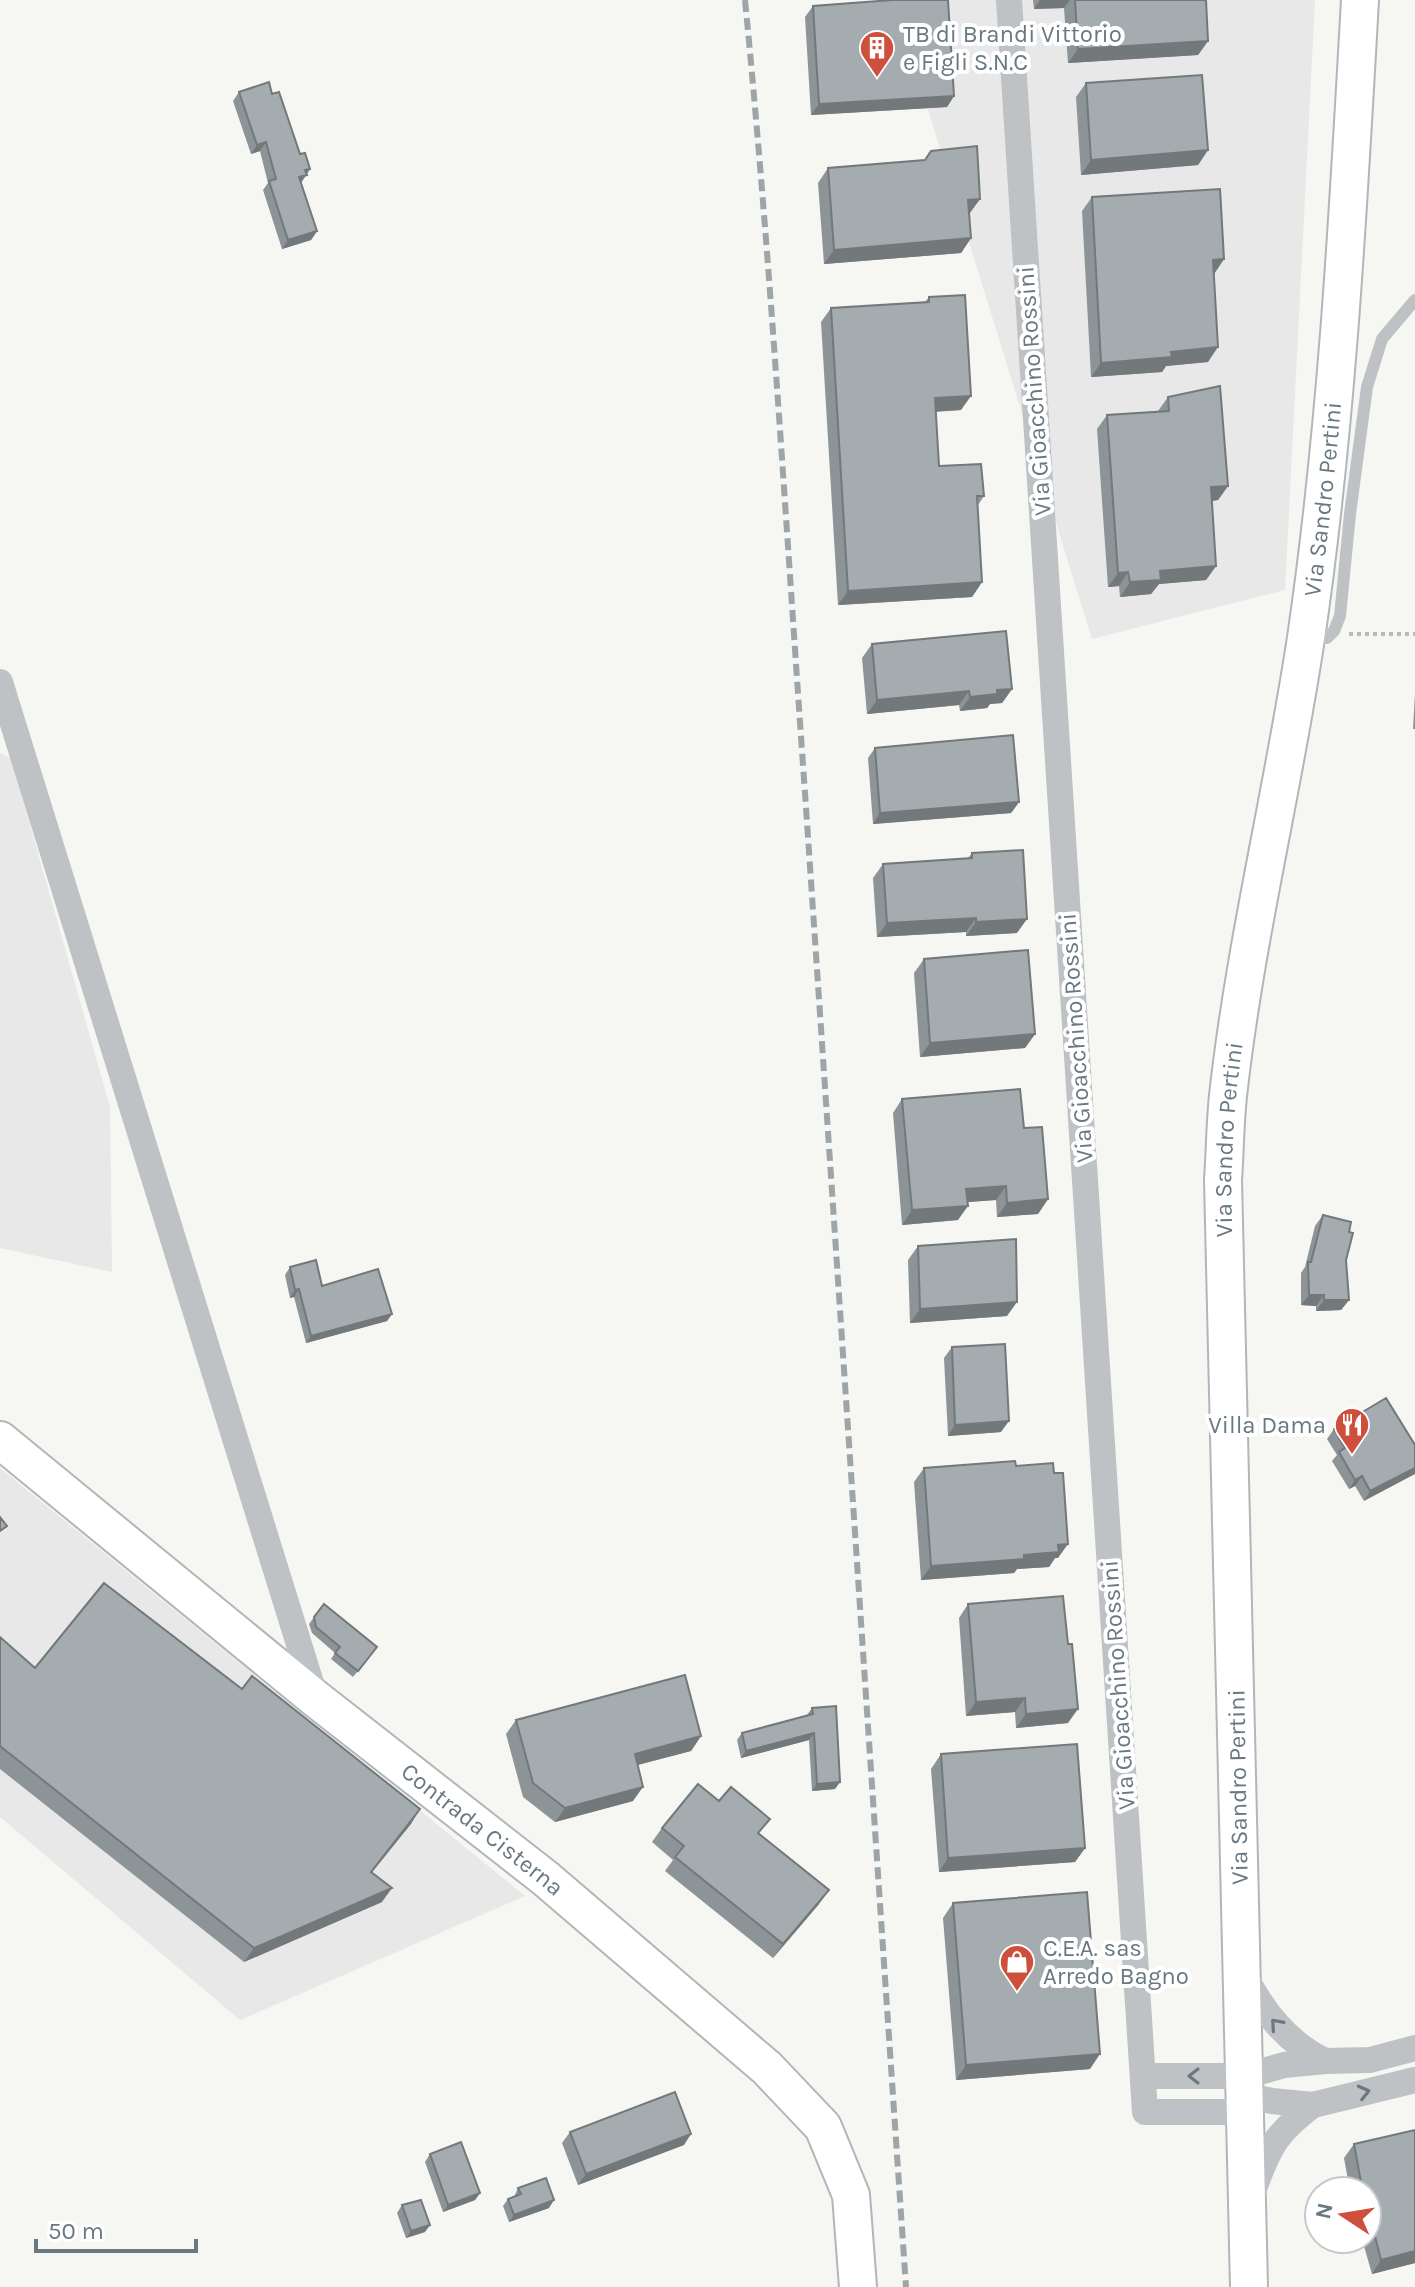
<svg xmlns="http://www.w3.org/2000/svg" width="1415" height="2287" font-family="Karla,sans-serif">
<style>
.built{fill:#e7e8e7}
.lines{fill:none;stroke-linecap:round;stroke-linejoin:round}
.secondary-casing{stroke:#b1b6b9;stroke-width:40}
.path{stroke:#b8bbbd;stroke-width:4;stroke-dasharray:4 4;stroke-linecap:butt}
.lane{stroke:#bec2c5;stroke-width:12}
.street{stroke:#bec2c5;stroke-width:26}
.secondary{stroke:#fff;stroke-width:36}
.rail{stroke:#9ea5a9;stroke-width:6;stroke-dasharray:12 6;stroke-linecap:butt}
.wall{fill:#8d9497}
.shaded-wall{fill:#73787b}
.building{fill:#a4acb0;stroke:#73787b;stroke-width:2}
.oneway{stroke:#697981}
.labels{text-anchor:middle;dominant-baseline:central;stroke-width:8;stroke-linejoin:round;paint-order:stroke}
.poi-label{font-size:24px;fill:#697981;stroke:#fff;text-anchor:start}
.street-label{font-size:24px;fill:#697981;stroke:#fff}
</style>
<rect width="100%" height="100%" fill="#f6f6f3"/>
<path class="built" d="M894 0H1315L1285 590 1092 639Z
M0 753 11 758 110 1107 112 1272 0 1248Z
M0 1468 525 1896 240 2020 0 1817Z"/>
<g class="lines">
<defs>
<g id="secondary">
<path id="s1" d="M0 1440 316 1699 545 1878 767 2068 823 2127 851 2195 858 2287"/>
<path id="s2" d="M1249 2287 1223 1180C1225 1152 1225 1124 1228 1096 1245 942 1283 791 1306 638 1337 426 1348 213 1360 0"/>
</g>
</defs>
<use href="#secondary" class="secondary-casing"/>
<path class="path" d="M1349 634H1415"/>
<path class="lane" d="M1309 638H1327L1334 631 1340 616 1350 514 1367 387 1382 339 1415 300"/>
<path class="street" d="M1009 0 1145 2112H1245
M0 682 316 1699
M1244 1975C1264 2012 1286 2042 1325 2061
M1143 2076H1245L1284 2065 1325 2061 1370 2060 1415 2048
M1245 2095 1272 2101 1313 2105 1415 2080
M1253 2192C1268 2148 1276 2133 1313 2105"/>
<use href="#secondary" class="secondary"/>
<path class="rail" d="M745 0C771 264 786 528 805 793 839 1291 872 1789 906 2287"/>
</g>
<path class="wall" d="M1033 0H1206L1208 41 1198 55 1068 63 1064 8 1034 9Z
M813 6 954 96 947 107 811 115 805 17Z
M1086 83 1208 150 1198 165 1081 175 1076 97Z
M239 92 272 94 300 154 310 169 301 183 317 231 311 240 282 249 263 190 268 183 260 151 251 154 233 101Z
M828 168 980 199 969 213 971 238 961 253 824 264 818 183Z
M1092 197 1224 259 1214 274 1208 362 1166 366 1162 372 1091 377 1082 211Z
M929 297 961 410 935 412 939 466 984 496 978 505 982 582 972 597 838 605 821 322 831 308 925 302Z
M1168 397 1228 486 1218 500 1212 501 1216 566 1206 580 1159 584 1151 594 1120 597 1119 586 1108 587 1097 429 1107 415 1158 411Z
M872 644 1012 689 1002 703 990 704 987 708 960 711 959 705 867 714 862 658Z
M1415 693V729H1413Z
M875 748 1019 802 1011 813 873 824 868 758Z
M972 853 1017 933 966 936V932L877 937 873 878 883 864 968 858Z
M924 959 1035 1034 1025 1048 920 1057 914 973Z
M902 1099 1024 1128 1048 1199 1038 1214 997 1217 996 1200 967 1202 958 1220 902 1225 893 1113Z
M1323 1215 1349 1232 1346 1260 1349 1300 1341 1310 1316 1311V1306L1301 1305V1273L1305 1267 1315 1226Z
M918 1246 1007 1316 910 1323 908 1260Z
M290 1267 322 1286 392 1314 387 1321 306 1343 294 1297 290 1298 285 1275Z
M952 1347 1001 1432 948 1436 944 1358Z
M1334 1429 1415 1445 1364 1501 1355 1486 1349 1489 1332 1461 1337 1455 1327 1439Z
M1016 1466 1058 1558H1055L1049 1567 1017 1569 1014 1573 921 1580 914 1482 924 1468Z
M324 1604 377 1647 353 1677 331 1659 335 1653 312 1633 309 1624Z
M968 1604 1068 1723 1016 1728 1015 1712 966 1716 959 1618Z
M0 1637 35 1668 242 1689 420 1809 371 1872 382 1902 244 1962 0 1769Z
M812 1708 840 1782 835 1789 812 1791 809 1740 741 1758 737 1740 742 1733 807 1715Z
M516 1720 701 1736 691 1751 638 1765 633 1801 555 1822 523 1797 506 1734Z
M941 1754 1085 1848 1075 1862 939 1872 931 1769Z
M662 1828 759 1834 819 1904 773 1958 665 1871 673 1860 652 1842Z
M953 1903 1090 2069 956 2080 943 1918Z
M570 2132 684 2145 578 2185 562 2143Z
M1354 2144 1415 2263 1372 2274 1362 2239H1367V2191H1350L1344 2158Z
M430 2154 480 2193 475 2200 443 2212 425 2162Z
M518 2188 549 2208 509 2222 503 2206 508 2199 514 2197Z
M402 2205 425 2232 406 2238 397 2213Z"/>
<path class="shaded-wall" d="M1040 0H1070L1064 8 1034 9Z
M1208 41 1198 55 1068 63 1078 49Z
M954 96 947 107 811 115 819 104Z
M266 142 260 151 251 154 257 145Z
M1208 150 1198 165 1081 175 1091 160Z
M310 169 300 184 293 186 305 170Z
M980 199 970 213 958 214 968 200Z
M317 231 311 240 282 249 288 240Z
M971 238 961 253 824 264 834 250Z
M1224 259 1214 274 1213 260Z
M1218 347 1208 362 1166 366 1162 372 1091 377 1101 363 1171 352Z
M971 396 961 410 925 412 935 398Z
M1228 486 1218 500 1201 502 1211 487Z
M1216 566 1206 580 1159 584 1151 594 1120 597 1130 582 1160 571Z
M1128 572 1119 586 1108 587 1118 573Z
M982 582 972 597 838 605 848 591Z
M1012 689 1002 703 990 704 987 708 960 711 970 697 997 690Z
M969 691 959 705 867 714 877 700Z
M1019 802 1011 813 873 824 880 813Z
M976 918 966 932 877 937 887 923Z
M1027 919 1017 933 966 936 976 922Z
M1035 1034 1025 1048 920 1057 930 1043Z
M1006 1186 996 1200 956 1203 966 1189Z
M1048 1199 1038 1214 997 1217 1007 1203Z
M968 1206 958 1220 902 1225 912 1210Z
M299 1289 294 1297 290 1298 295 1290Z
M1309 1295H1324L1316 1306 1301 1305Z
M1324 1300H1349L1341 1310 1316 1311Z
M1017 1302 1007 1316 910 1323 920 1309Z
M392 1314 387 1321 306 1343 311 1336Z
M1009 1421 1001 1432 948 1436 955 1425Z
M1415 1468V1474L1364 1501 1370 1491Z
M1362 1476 1355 1486 1349 1489 1355 1480Z
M1068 1544 1058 1558H1055L1049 1567 1017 1569 1014 1573 921 1580 931 1566 1024 1555 1058 1545Z
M1025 1698 1015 1712 966 1716 976 1702Z
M1078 1709 1068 1723 1016 1728 1026 1714Z
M814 1733 809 1740 741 1758 746 1751Z
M701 1736 691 1751 625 1768 635 1754Z
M840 1782 835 1789 812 1791 817 1784Z
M643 1787 633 1801 555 1822 565 1808Z
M420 1809 411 1824 361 1886 371 1872Z
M1085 1848 1075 1862 939 1872 948 1858Z
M392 1888 382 1902 244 1962 254 1948Z
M829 1890 819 1904 773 1958 783 1944Z
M1100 2054 1090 2069 956 2080 966 2065Z
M691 2134 684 2145 578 2185 586 2174Z
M480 2193 475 2200 443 2212 448 2205Z
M554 2200 549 2208 509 2222 514 2215Z
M430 2225 425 2232 406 2238 411 2231Z
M1415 2251V2263L1372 2274 1381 2260Z"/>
<path class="building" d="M892 0H948L954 96 819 104 813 6Z
M1075 0H1206L1208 41 1078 49Z
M1202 75 1208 150 1091 160 1086 83Z
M269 82 272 94 279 92 300 154 305 153 310 169 305 170 307 175 299 177 317 231 288 240 269 181 276 179 266 142 257 145 239 92Z
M977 146 980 199 968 200 971 238 834 250 828 168 925 160 931 151Z
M1220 189 1224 259 1213 260 1218 347 1171 352 1172 357 1101 363 1092 197Z
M965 295 971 396 935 398 939 466 981 464 984 496H977L982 582 848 591 831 308 929 302V297Z
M1220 386 1228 486 1211 487 1216 566 1160 571 1161 580 1130 582 1128 572 1118 573 1107 415 1169 411 1168 397Z
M1006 631 1012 689 997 690V694L970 697 969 691 877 700 872 644Z
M1013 735 1019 802 880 813 875 748Z
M1023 850 1027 919 976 922V918L887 923 883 864 972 858V853Z
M1028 950 1035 1034 930 1043 924 959Z
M1020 1089 1024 1128 1042 1127 1048 1199 1007 1203 1006 1186 966 1189 968 1206 912 1210 902 1099Z
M1323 1215 1351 1222 1349 1232 1353 1233 1346 1260 1349 1300H1324V1295H1309L1308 1262H1311Z
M1016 1239 1017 1302 920 1309 918 1246Z
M316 1260 322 1286 378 1269 392 1314 311 1336 299 1289 295 1290 290 1267Z
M1005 1344 1009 1421 955 1425 952 1347Z
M1386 1398 1415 1445V1468L1370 1491 1362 1476 1355 1480 1339 1452 1345 1448 1334 1429Z
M1015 1461 1016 1466 1053 1463 1054 1473H1063L1068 1544 1058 1545 1059 1552 1024 1555V1559L931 1566 924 1468Z
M0 1517 7 1526 0 1531Z
M104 1583 242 1689 252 1676 420 1809 371 1872 392 1888 254 1948 0 1746V1637L35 1668Z
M1063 1596 1068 1644H1072L1078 1709 1026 1714 1025 1698 976 1702 968 1604Z
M324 1604 377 1647 358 1671 335 1653 340 1647 316 1627 314 1617Z
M685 1675 701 1736 635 1754 643 1787 565 1808 533 1783 516 1720Z
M836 1706 840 1782 817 1784 814 1733 746 1751 742 1733 813 1714 812 1708Z
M1077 1744 1085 1848 948 1858 941 1754Z
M698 1784 719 1801 731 1787 770 1819 758 1833 829 1890 783 1944 675 1857 684 1846 662 1828Z
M1087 1892 1100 2054 966 2065 953 1903Z
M675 2092 691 2134 586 2174 570 2132Z
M1415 2130V2251L1381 2260 1367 2205V2191H1363L1361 2182 1354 2144Z
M461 2142 480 2193 448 2205 430 2154Z
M546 2178 554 2200 514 2215 508 2199 521 2194 518 2188Z
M421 2200 430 2225 411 2231 402 2205Z"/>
<defs><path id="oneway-chevron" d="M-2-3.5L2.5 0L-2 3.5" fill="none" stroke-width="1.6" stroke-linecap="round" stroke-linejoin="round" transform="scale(2)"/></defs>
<g class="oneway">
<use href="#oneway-chevron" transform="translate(1276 2024) rotate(-131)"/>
<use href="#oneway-chevron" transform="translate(1194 2076) rotate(-180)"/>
<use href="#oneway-chevron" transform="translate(1364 2092) rotate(-14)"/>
</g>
<defs>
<symbol id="building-pin" viewBox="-11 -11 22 30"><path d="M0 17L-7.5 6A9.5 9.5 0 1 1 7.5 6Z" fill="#ce4f3b" stroke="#fff"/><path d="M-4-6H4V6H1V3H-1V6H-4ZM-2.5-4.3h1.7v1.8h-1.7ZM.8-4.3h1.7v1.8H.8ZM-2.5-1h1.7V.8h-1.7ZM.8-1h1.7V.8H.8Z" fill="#fff"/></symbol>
<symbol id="restaurant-pin" viewBox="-11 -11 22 30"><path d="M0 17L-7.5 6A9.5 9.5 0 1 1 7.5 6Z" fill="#ce4f3b" stroke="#fff"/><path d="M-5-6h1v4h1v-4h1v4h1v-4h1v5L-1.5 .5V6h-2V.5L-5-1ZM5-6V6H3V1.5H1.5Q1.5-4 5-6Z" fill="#fff"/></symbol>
<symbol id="shop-pin" viewBox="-11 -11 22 30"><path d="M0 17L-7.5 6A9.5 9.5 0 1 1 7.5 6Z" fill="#ce4f3b" stroke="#fff"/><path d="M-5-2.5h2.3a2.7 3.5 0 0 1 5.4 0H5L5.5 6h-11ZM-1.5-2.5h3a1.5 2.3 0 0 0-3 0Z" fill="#fff"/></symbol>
</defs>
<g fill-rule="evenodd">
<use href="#building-pin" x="857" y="28" width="40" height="54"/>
<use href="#restaurant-pin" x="1332" y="1405" width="40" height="54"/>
<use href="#shop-pin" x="997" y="1942" width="40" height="54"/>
</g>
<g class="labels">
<g class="poi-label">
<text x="903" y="34">TB di Brandi Vittorio<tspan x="903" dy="28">e Figli S.N.C</tspan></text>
<text x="1326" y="1425" text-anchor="end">Villa Dama</text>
<text x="1043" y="1948">C.E.A. sas<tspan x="1043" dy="28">Arredo Bagno</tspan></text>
</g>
<g class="street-label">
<text transform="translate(1034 391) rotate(-94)">Via Gioacchino Rossini</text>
<text stroke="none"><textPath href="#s2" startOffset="1796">Via Sandro Pertini</textPath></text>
<text transform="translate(1076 1038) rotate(-94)">Via Gioacchino Rossini</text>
<text stroke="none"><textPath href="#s2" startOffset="1148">Via Sandro Pertini</textPath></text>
<text transform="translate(1118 1685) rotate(-94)">Via Gioacchino Rossini</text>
<text transform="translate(1238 1787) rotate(-91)">Via Sandro Pertini</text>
<text stroke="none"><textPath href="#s1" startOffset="620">Contrada Cisterna</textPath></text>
</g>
</g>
<g transform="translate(1343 2215) rotate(282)"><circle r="38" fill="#ffffff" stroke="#c3c9cd" stroke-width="2"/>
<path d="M0-6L14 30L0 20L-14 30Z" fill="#ce4f3b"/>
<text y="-12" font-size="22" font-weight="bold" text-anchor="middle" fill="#697981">N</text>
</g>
<path d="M36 2239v12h160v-12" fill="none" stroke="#697981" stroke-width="4"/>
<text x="48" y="2239" font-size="24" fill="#697981" stroke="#ffffff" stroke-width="6" paint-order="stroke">50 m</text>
</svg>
